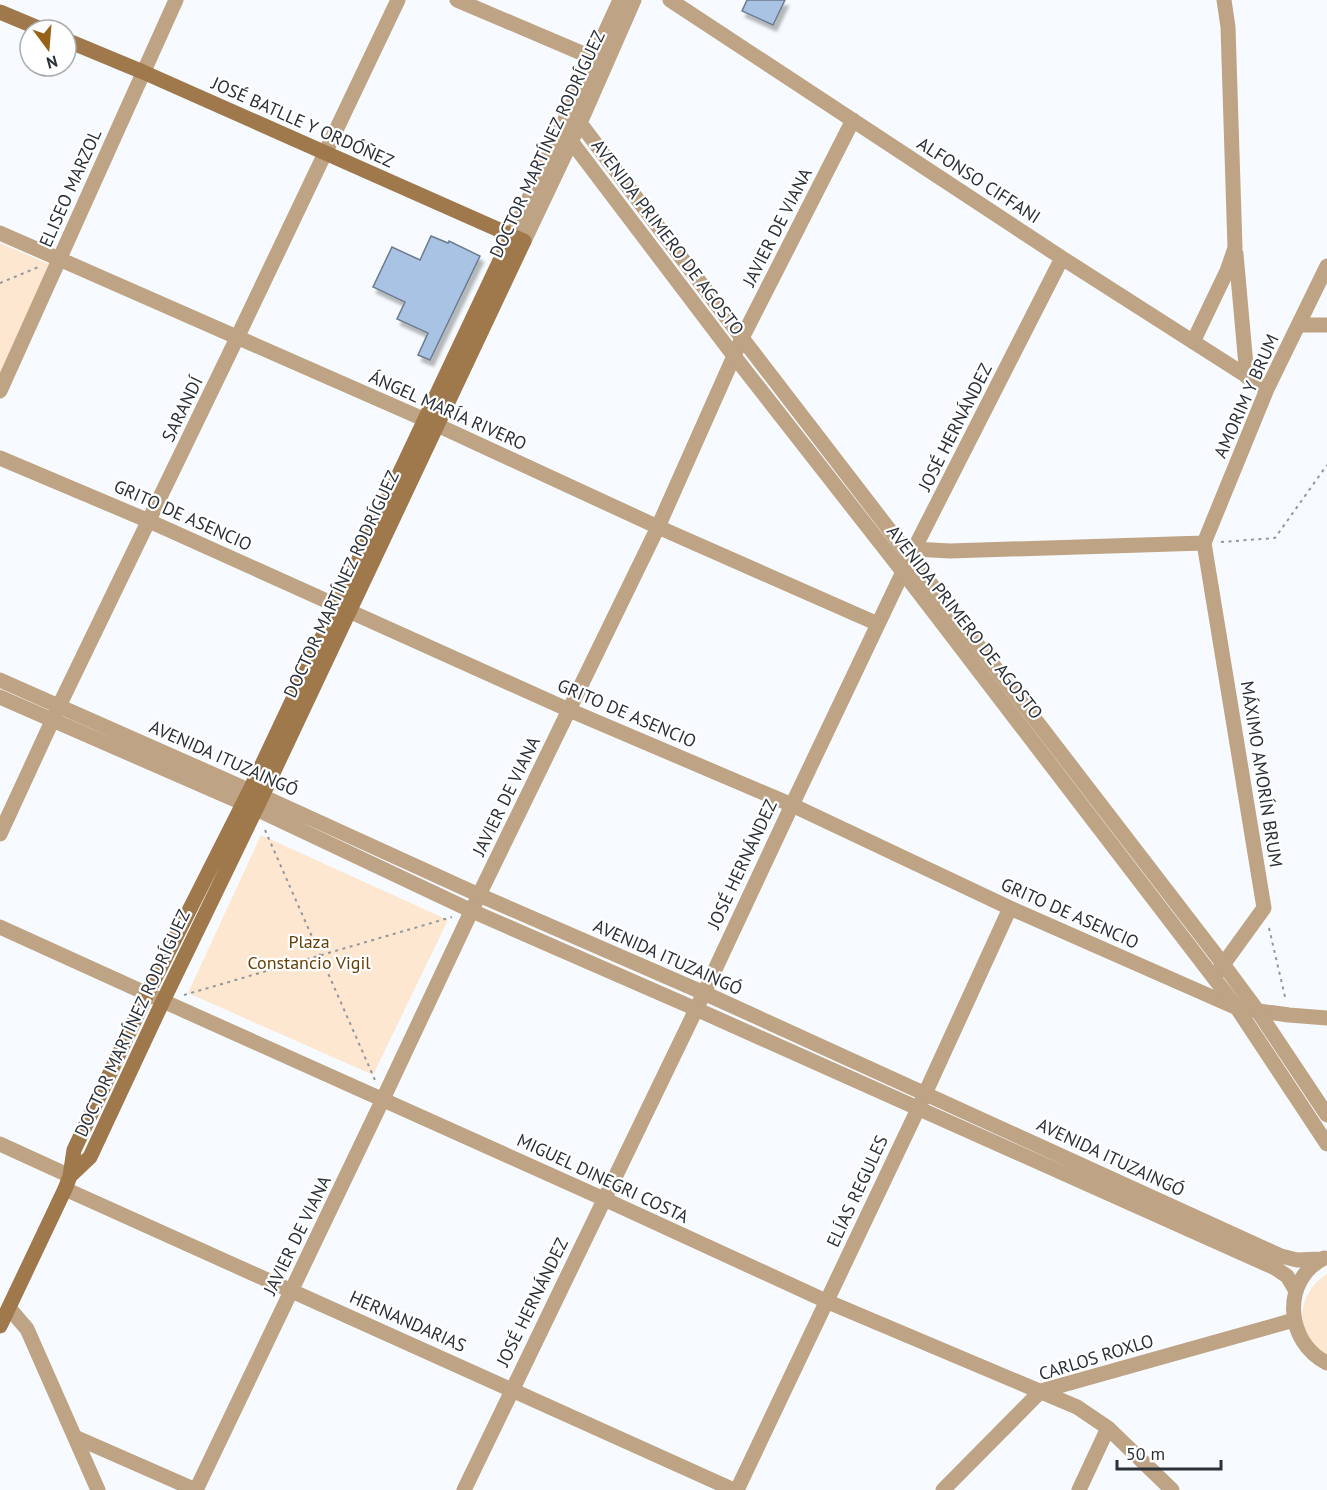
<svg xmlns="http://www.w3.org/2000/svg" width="1327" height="1490" font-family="'PT Sans',sans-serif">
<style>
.green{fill:#fde7d0}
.building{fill:#a9c3e4;stroke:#6c7b8d;stroke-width:1.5;filter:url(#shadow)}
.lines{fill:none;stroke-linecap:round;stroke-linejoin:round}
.path{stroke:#92979d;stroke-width:2;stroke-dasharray:3 4.5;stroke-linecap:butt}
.minor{stroke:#bea385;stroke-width:15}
.tertiary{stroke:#bea385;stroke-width:15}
.secondary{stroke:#9f784c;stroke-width:15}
.labels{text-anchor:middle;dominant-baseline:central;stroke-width:4.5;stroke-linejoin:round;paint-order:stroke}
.street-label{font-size:18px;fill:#2a3038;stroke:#fff}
.park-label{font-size:18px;fill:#653f05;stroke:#fff}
</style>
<defs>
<filter id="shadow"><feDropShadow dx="3.5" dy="6" stdDeviation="1.5" flood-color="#0004"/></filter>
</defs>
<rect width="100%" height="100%" fill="#f7fbff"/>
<path class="green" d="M0 243 49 264 0 374Z
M261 835 448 920 373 1075 188 993Z
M1327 1274V1356C1323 1353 1319 1351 1315 1347 1293 1324 1301 1290 1327 1274Z"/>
<path class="building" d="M747 0H785L773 25 742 11Z
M431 236 448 243 449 241 480 256 430 360 418 355 428 333 397 319 405 302 373 287 392 247 420 260Z"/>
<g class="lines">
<path class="path" d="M0 283 41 266
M1221 542 1275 538 1327 465
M265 830 375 1080
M1269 928 1286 1001
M184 995 452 917"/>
<path class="minor" d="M457 0 605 63
M670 0 1062 258 1267 389
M0 233 437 425 658 527 878 624
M1236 254 1247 377
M1298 325H1327
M1193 342 1227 271 1235 248 1228 27 1224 0
M0 391 176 0
M0 458 149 521 569 710 792 805 1010 908 1237 1008 1289 1015 1327 1018
M1204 543 1264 908 1217 973
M1204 543 1267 389 1327 266
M914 549 950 551 1204 543
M0 834 59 706 237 338 398 0
M0 927 163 1001 604 1199 826 1301 1077 1407 1108 1428 1172 1490
M0 1144 70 1176
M65 1189 734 1490
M9 1308 27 1329 98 1490
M75 1437 196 1490
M196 1490 383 1099 479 895 658 527 742 338 853 120
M464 1490 704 993 792 805 910 557 1062 258
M737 1490 918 1109 1010 908
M943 1490 1041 1391 1294 1320
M1079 1490 1108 1428"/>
<path class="tertiary" d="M567 116 580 123 742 338 1223 964 1257 1010 1327 1115
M558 136 571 141 734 356 903 572 1237 1008 1327 1144
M512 235 620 0
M524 241 580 123 634 0
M0 680 262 796 479 895 704 993 1281 1256 1297 1260 1321 1259
M0 697 256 809 472 911 696 1009 1275 1268 1287 1276 1296 1291
M1324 1258C1281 1280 1285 1342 1327 1363"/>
<path class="secondary" d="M0 12 43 30
M66 40 143 72 524 241 256 809 163 1001 90 1157 70 1176
M0 1326 65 1189 70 1176 74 1150 147 994 250 790 512 235"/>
</g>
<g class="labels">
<g class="street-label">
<text transform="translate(303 122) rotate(24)">JOSÉ BATLLE Y ORDÓÑEZ</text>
<text transform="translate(547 144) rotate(-65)">DOCTOR MARTÍNEZ RODRÍGUEZ</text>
<text transform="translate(979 180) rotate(33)">ALFONSO CIFFANI</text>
<text transform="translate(70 188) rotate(-66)">ELISEO MARZOL</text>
<text transform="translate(777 227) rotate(-63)">JAVIER DE VIANA</text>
<text transform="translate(668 237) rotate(53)">AVENIDA PRIMERO DE AGOSTO</text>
<text transform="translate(1246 396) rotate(-66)">AMORIM Y BRUM</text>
<text transform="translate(182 409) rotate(-64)">SARANDÍ</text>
<text transform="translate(448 410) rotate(24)">ÁNGEL MARÍA RIVERO</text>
<text transform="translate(955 427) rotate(-63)">JOSÉ HERNÁNDEZ</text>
<text transform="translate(183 515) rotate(24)">GRITO DE ASENCIO</text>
<text transform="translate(341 584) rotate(-65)">DOCTOR MARTÍNEZ RODRÍGUEZ</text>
<text transform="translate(965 622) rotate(52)">AVENIDA PRIMERO DE AGOSTO</text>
<text transform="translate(627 713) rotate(23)">GRITO DE ASENCIO</text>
<text transform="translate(224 758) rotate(24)">AVENIDA ITUZAINGÓ</text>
<text transform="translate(1262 774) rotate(81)">MÁXIMO AMORÍN BRUM</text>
<text transform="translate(506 796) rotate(-64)">JAVIER DE VIANA</text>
<text transform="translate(742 864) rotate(-65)">JOSÉ HERNÁNDEZ</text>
<text transform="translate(1070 913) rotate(24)">GRITO DE ASENCIO</text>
<text transform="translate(668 957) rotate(24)">AVENIDA ITUZAINGÓ</text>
<text transform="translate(132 1023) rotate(-65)">DOCTOR MARTÍNEZ RODRÍGUEZ</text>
<text transform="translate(1111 1157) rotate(25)">AVENIDA ITUZAINGÓ</text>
<text transform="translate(603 1178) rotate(25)">MIGUEL DINEGRI COSTA</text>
<text transform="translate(857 1191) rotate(-65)">ELÍAS REGULES</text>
<text transform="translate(297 1235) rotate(-64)">JAVIER DE VIANA</text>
<text transform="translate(532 1302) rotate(-64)">JOSÉ HERNÁNDEZ</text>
<text transform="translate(408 1321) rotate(24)">HERNANDARIAS</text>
<text transform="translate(1096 1357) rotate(-17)">CARLOS ROXLO</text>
</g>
<g class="park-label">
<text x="309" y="941">Plaza<tspan x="309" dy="21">Constancio Vigil</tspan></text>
</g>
</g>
<g transform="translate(48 48) rotate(164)"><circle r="28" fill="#ffffff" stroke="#aaacaf" stroke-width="1.5"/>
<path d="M0-4.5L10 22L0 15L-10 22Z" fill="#976218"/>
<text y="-9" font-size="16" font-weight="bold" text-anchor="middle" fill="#2a3038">N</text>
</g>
<path d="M1117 1460v9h104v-9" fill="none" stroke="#2a3038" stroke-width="3"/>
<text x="1126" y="1460" font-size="18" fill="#2a3038" stroke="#ffffff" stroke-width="4.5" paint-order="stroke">50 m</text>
</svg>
